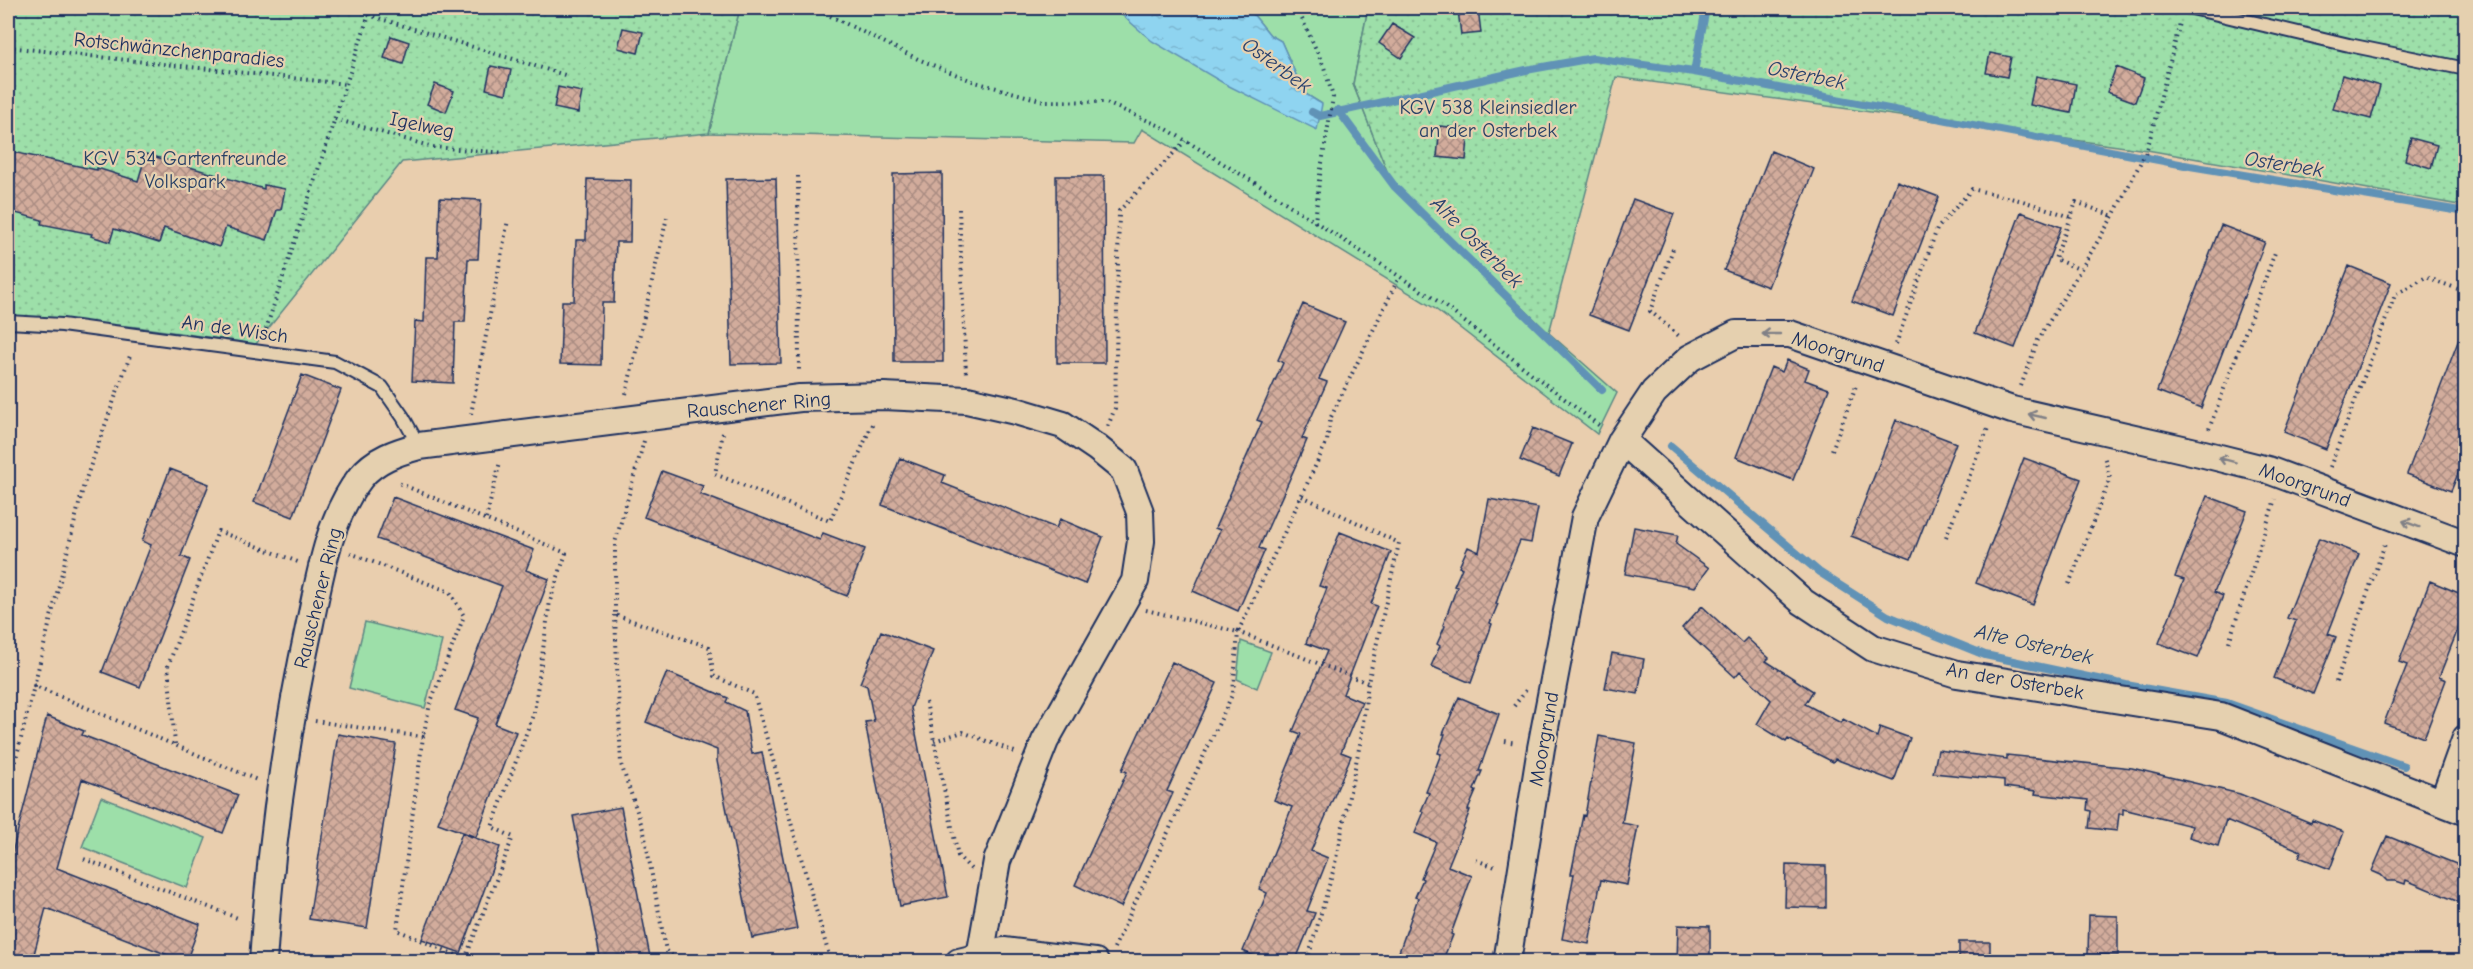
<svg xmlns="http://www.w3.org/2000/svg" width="2473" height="969" font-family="'Comic Neue',sans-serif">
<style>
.park{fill:#9ddfa9;stroke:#5c8784;stroke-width:1.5}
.garden{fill:url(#garden-dots);stroke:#5c8784;stroke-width:1.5}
.water{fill:url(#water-ripples);stroke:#6192b6;stroke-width:1.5}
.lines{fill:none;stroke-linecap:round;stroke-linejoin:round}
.stream{stroke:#6192b6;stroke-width:8}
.building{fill:url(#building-cross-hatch);stroke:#1b2f5e;stroke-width:1.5}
.lane-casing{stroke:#1b2f5e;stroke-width:16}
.street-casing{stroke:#1b2f5e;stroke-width:30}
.path{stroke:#1b2f5e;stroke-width:4;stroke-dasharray:1.5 4.5;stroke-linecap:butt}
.lane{stroke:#e5d0af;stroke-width:12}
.street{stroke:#e5d0af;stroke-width:26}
.oneway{stroke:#808086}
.labels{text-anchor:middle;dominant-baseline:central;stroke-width:4.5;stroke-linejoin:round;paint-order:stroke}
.street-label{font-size:20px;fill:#1b2f5e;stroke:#e5d0af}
.park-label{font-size:20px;fill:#284166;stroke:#e5d0af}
.water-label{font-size:21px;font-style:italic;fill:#27406d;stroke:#e5d0af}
</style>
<defs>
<pattern id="garden-dots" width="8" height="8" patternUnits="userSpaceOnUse" patternTransform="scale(1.5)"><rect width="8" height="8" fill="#9ddfa9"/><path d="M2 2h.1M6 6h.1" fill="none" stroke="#87c094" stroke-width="1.8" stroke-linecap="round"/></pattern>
<pattern id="water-ripples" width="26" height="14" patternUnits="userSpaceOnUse" patternTransform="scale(1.5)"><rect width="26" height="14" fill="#8fd4f0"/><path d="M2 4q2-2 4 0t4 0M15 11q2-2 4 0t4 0" fill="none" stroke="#7bb6d0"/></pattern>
<pattern id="building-cross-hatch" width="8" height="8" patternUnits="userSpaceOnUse" patternTransform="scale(1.5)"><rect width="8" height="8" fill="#d2ac9c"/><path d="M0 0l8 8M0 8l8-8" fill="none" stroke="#aa8c82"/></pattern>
</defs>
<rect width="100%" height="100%" fill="#e9ceae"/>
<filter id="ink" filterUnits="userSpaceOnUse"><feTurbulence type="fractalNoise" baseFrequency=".0167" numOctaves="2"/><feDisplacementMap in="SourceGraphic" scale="12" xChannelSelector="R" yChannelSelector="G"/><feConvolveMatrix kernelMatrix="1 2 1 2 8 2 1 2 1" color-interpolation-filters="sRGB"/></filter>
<g filter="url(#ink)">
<path class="park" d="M740 8H1114L1153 41 1322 104 1304 93 1281 41 1270 35 1248 8H1368L1353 84 1391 181 1549 333 1617 393 1597 434 1434 308 1142 129 1134 143 709 133Z
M365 622 442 641 425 708 349 688Z
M1241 641 1271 652 1257 688 1237 679Z
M101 797 206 838 187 888 82 847Z"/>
<path class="garden" d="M8 8H740L709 133 402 162 256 344 137 327 8 315Z
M1368 8H2465V206L2147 150 1616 77 1549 333 1391 181 1353 84Z"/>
<path class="water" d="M1114 8H1248L1270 35 1281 41 1304 93 1322 104 1317 130 1225 84 1152 41Z"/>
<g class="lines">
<path class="stream" d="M1694 72 1706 8
M1338 110 1395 187 1602 390
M1312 112 1320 116 1526 70 1593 58 1694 72 2190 166 2466 212
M1671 446 1819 572 1888 616 1985 655 2126 685 2227 703 2404 766"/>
</g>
<path class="building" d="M1478 8 1481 33 1461 35 1458 10Z
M1392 24 1415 38 1401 58 1379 43Z
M623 28 643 32 638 53 618 48Z
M391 36 409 42 403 64 384 58Z
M1990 53 2011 57 2007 77 1986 73Z
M491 66 511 70 506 94 486 89Z
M2116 67 2144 78 2135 102 2107 92Z
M2342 75 2380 86 2371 119 2333 109Z
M2036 76 2076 84 2071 113 2030 105Z
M435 84 454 91 446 112 427 104Z
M558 87 582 92 578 113 554 108Z
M1440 126 1469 129 1466 160 1437 157Z
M2411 138 2437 145 2431 168 2405 160Z
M8 151 97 170V168L138 181 146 154 264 189V185L285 189 281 210H277L267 240 226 227 219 247 164 228 159 243 114 229 110 242 91 236 92 234 41 224 42 220 8 211Z
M1771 151 1814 169 1768 287 1724 270Z
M942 173 943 362H894L893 174Z
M1056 176H1104L1105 363H1057Z
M776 178 781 363 731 364 726 179Z
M587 179 631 180 630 242H616L614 303H602L601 365 560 364 562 301H574L576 240H586Z
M1897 181 1939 197 1893 316 1852 301Z
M440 198 481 200 478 259H468L465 322H455L453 383 412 381 415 321 424 322 426 257H438Z
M1633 199 1674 214 1629 330 1589 315Z
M2021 212 2061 227 2015 348 1975 333Z
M2221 225 2265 242 2201 408 2157 391Z
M2349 266 2391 283 2326 449 2284 432Z
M1303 304 1345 322 1319 379 1327 382 1302 438 1307 440 1259 548 1265 550 1238 611 1193 591 1220 530 1215 528 1262 422 1257 420 1283 363 1278 360Z
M2464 326 2466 454 2451 491 2407 474Z
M1787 360 1809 369 1805 380 1829 389 1793 480 1736 457 1771 367 1782 372Z
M302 375 341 390 293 517 254 502Z
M1896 420 1956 443 1911 559 1851 536Z
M1533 428 1572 444 1559 476 1520 460Z
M900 458 945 475 942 483 1056 528 1060 519 1103 537 1085 584 882 505Z
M2024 458 2081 479 2033 605 1976 583Z
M170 469 209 484 181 556 190 560 140 687 102 672 151 545 142 541Z
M662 471 703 486 700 494 820 540 823 533 865 549 847 596 644 517Z
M2207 496 2247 511 2214 592 2223 596 2198 658 2159 643 2184 580 2175 577Z
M393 497 534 550 526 570 549 579 495 724 516 732 476 837 438 823 478 718 455 710 502 586 377 539Z
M1489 499 1538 508 1531 543 1520 541 1502 585 1496 604H1498L1490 623 1492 624 1471 683 1431 666 1440 646 1437 644 1445 626 1443 625 1457 587 1454 586 1462 568 1459 567 1468 547 1479 552Z
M1634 527 1678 535 1676 544 1709 568 1695 587 1625 574Z
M1340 532 1391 552 1371 604 1377 606 1343 694 1362 702 1341 752 1351 756 1311 851 1328 858 1307 911 1315 913 1295 962H1268L1243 951 1267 893 1259 889 1292 807 1274 800 1301 734 1293 731 1327 651 1306 643 1327 588 1319 586Z
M2319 538 2359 554 2328 634 2336 637 2313 694 2274 678 2296 621 2287 618Z
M2430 581 2466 596V609L2439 677 2446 680 2424 738 2384 723 2407 665 2399 662Z
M1702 606 1742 643 1747 638 1769 658 1766 661 1813 691 1805 704 1841 723 1843 719 1877 737 1880 727 1910 738 1894 781 1835 759 1833 762 1788 739 1786 742 1757 724 1771 700 1740 671 1735 677 1682 628Z
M881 631 933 651 911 708 948 897 900 906 865 722 874 721 867 686 860 683Z
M1612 653 1644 659 1638 694 1605 688Z
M1172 662 1217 683 1167 791 1173 793 1121 907 1075 885 1127 772 1122 770Z
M667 672 728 698 726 702 745 711 752 754 762 752 797 929 752 938 717 761V750L646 722Z
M1459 697 1499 714 1479 771H1482L1474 790 1476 791 1468 810H1470L1463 829 1448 866 1472 876 1451 934 1453 935 1442 962H1411L1398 955 1418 898 1415 897 1423 879 1421 878 1436 842 1415 833 1424 812 1421 811 1429 793 1426 792 1441 754 1438 753 1445 734H1443Z
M47 716 84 731 82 735 238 795 223 833 82 779 57 868 200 924 186 962 46 908 32 962H8V869Z
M338 734 396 744 367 928 309 919Z
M1599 736 1636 743 1622 823 1638 826 1627 885 1601 880 1589 944 1562 939 1574 874H1571L1583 815 1585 816Z
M1938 750 2007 759V755L2132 768 2240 794 2311 823 2312 820 2344 832 2330 869 2299 857 2301 851 2226 820 2218 846 2189 837 2192 826 2123 809V814H2119L2117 831 2089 828 2091 811 2087 810 2088 800 2035 794 2036 791 2004 787V780L1933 773Z
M621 807 626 833 651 962H601L573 816Z
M462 833 500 847 461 953 422 939Z
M2387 836 2466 868V905L2406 880 2405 884 2396 881H2387L2381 875 2372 871Z
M1786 865 1826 866V908L1785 907Z
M2089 915 2118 916V955H2088Z
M1678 925 1710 926V962H1677Z
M1959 942H1990V962H1959Z"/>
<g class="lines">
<defs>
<path id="lane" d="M2192 8 2349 45 2466 69
M8 322 62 325 335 362 382 387 403 417 419 446"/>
<path id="street" d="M1622 440 1803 602 1873 648 1957 674 2221 716 2466 812
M2443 802 2466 738
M263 962C270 848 286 734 310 623 320 575 329 518 360 478 375 459 397 452 419 446L800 398 884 396 967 400 1016 411 1063 425 1097 448 1124 470 1140 512 1141 541 1135 581 1045 741 997 861 979 962
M959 962 1004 951 1095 962
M1507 962 1541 748 1585 517 1622 440 1654 392 1690 358 1736 334H1790L2012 410 2200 453 2268 470 2466 544"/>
</defs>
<use href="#lane" class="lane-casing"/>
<use href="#street" class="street-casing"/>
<path class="path" d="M814 8 918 59 975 82 1044 101 1104 102 1165 128 1260 186 1439 302 1601 427
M1297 8 1324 67 1333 97 1319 181 1315 223
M368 15 568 76
M8 47 346 84
M335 119 433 147 505 153
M798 176 799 374
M959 209 966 375
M2071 217 2055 259 2079 269
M1673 249 1650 311 1679 336
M264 335 371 8
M1896 344 1937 229 1972 189 2023 201 2071 217 2076 202 2113 216
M2021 386 2038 340 2113 216 2147 150 2180 23
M626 394 668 213
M471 414 508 220
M1108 426 1115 408 1119 211 1185 141
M2209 429 2276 250
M723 433 715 474 830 521 873 422
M644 441 615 543V615L709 647 714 676 754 694 831 962
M1832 450 1857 383
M2330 467 2395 295 2426 277 2466 292
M1302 496 1399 543 1368 683 1361 739 1334 868 1307 962
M2460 516 2466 501
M486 519 500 462
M1946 537 1988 428
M350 553 450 592 464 616 430 704 423 737
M2069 584 2110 478 2104 456
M1146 610 1238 632 1327 441 1330 419 1399 277
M615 615 621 764 644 832 666 951 681 962
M2229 642 2275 499
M2336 682 2386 541
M33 685 257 780
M926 702 958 856 971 869
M1514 706 1526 690
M315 721 423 737 397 930 465 959 513 837 492 827 534 712 550 601 566 553 396 482
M934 741 963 732 1015 752
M1505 741 1516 743
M175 744 168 666 218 531 298 562
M8 791 84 484 131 353
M84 859 240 919
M1476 860 1498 868
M1114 948 1233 693 1238 632 1368 683"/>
<use href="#lane" class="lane"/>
<use href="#street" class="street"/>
</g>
<defs><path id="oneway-shaft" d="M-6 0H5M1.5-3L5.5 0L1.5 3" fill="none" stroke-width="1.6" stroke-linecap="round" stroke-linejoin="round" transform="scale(1.5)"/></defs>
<g class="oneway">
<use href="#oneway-shaft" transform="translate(1771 334) rotate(180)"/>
<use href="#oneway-shaft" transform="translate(2037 416) rotate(-167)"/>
<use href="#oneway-shaft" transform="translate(2227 460) rotate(-165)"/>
<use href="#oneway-shaft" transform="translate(2411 524) rotate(-160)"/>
</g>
</g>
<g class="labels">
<g class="street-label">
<text transform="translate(179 50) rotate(6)">Rotschwänzchenparadies</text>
<text transform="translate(422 125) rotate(12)">Igelweg</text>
<text transform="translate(235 329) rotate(8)">An de Wisch</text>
<text transform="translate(1838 352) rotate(18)">Moorgrund</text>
<text transform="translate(759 405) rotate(-5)">Rauschener Ring</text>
<text transform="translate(2305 485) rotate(20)">Moorgrund</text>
<text transform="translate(318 598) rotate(-76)">Rauschener Ring</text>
<text transform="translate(2015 681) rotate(10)">An der Osterbek</text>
<text transform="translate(1544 739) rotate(-80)">Moorgrund</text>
</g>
<g class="park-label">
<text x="1488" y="107">KGV 538 Kleinsiedler<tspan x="1488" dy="23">an der Osterbek</tspan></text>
<text x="185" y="158">KGV 534 Gartenfreunde<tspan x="185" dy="23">Volkspark</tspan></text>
</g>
<g class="water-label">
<text transform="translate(1277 65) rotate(36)">Osterbek</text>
<text transform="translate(1807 75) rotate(11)">Osterbek</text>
<text transform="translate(2284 164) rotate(9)">Osterbek</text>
<text transform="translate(1477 242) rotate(45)">Alte Osterbek</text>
<text transform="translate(2034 644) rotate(13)">Alte Osterbek</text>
</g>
</g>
<rect width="2473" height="969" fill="none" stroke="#e5d0af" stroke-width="30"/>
<rect x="15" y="15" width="2443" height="939" fill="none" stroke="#1b2f5e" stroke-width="2" filter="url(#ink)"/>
</svg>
